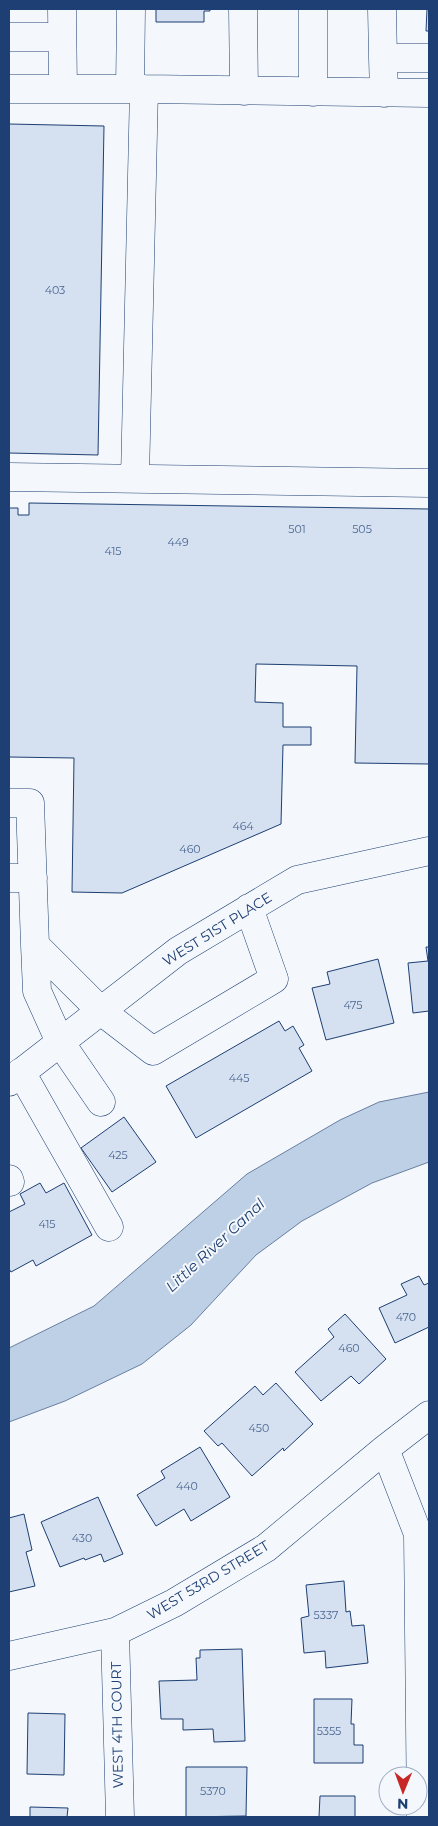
<svg xmlns="http://www.w3.org/2000/svg" width="438" height="1826" font-family="Montserrat,sans-serif">
<style>
.water{fill:#bed0e5;stroke:#687fa3}
.building{fill:#d5e0f0;stroke:#1d3f73}
.lines{fill:none;stroke-linecap:round;stroke-linejoin:round}
.minor-casing{stroke:#1d3f73;stroke-width:29}
.minor{stroke:#f4f7fb;stroke-width:28}
.labels{text-anchor:middle;dominant-baseline:central;stroke-width:4;stroke-linejoin:round;paint-order:stroke}
.number-label{font-size:11px;fill:#4b6792}
.street-label{font-size:14px;fill:#1d3f73;stroke:#f4f7fb}
.water-label{font-size:15px;font-style:italic;fill:#1d3f73;stroke:#f4f7fb}
</style>
<rect width="100%" height="100%" fill="#f4f7fb"/>
<path class="water" d="M429 1092V1162L372 1183 302 1221 256 1255 191 1325 142 1364 65 1401 9 1422V1348L94 1306 247 1174 340 1120 379 1102Z"/>
<path class="building" d="M156 9H210V11H204V22H156Z
M427 9H429V31H426Z
M9 124 104 126 98 455 9 453Z
M29 503 429 509V764L355 763 357 666 256 664 255 702 283 703V727H311V745H283L281 824 122 893 72 892 74 758 9 757V508H18V515H29Z
M426 947H429V1011L413 1013 408 963 428 961Z
M378 959 394 1023 326 1040 312 988 330 984 327 972Z
M279 1021 285 1031 293 1026 304 1045 299 1048 312 1071 196 1138 166 1086Z
M124 1117 156 1162 112 1192 81 1148Z
M40 1183 46 1193 64 1183 92 1235 36 1266 33 1260 11 1272 9 1269V1212L25 1204 20 1194Z
M419 1276 424 1285 429 1283V1327L395 1343 379 1308 407 1295 401 1284Z
M345 1314 386 1359 359 1384 351 1376 321 1401 295 1372 334 1337 328 1329Z
M276 1383 313 1424 284 1451 283 1448 252 1476 222 1443 218 1446 204 1431 255 1386 263 1395Z
M200 1447 230 1497 191 1521 184 1509 156 1526 137 1495 165 1478 161 1471Z
M98 1497 123 1554 104 1562 101 1554 85 1560 84 1558 60 1567 41 1522Z
M24 1514 32 1550 26 1552 35 1586 9 1592V1518Z
M344 1581 346 1612 350 1611 352 1626 364 1625 368 1663 326 1668 325 1651 304 1653 301 1618 309 1616 306 1585Z
M242 1649 245 1741 214 1742 213 1729 183 1730V1719H161L159 1681 197 1680 196 1658H200V1650Z
M314 1699H352L351 1724H354V1745H363V1763H314Z
M28 1713 65 1714 64 1775 27 1774Z
M186 1767H247L246 1816 186 1817Z
M320 1796H355V1817H319Z
M30 1807 68 1808 67 1817H30Z"/>
<g class="lines">
<defs>
<path id="minor" d="M62 9 63 89
M243 9 244 91
M313 9V92
M382 9 383 58
M9 37H62
M9 89H144L429 93
M130 89 131 9
M384 93 383 58H429
M9 477 429 483
M135 478 144 89
M9 803H30L35 945
M9 878H33
M21 1072 109 1227
M9 1082 178 951 297 880 429 851
M101 1102 60 1042 37 991 35 945 101 1011 153 1051 274 979 249 908
M9 1179 10 1182
M385 1449 418 1534 421 1817
M115 1632 120 1817
M9 1656 115 1632 174 1603 266 1548 385 1449 429 1415"/>
</defs>
<use href="#minor" class="minor-casing"/>
<use href="#minor" class="minor"/>
</g>
<g class="labels">
<g class="number-label">
<text x="55" y="290">403</text>
<text x="297" y="529">501</text>
<text x="362" y="529">505</text>
<text x="178" y="542">449</text>
<text x="113" y="551">415</text>
<text x="243" y="826">464</text>
<text x="190" y="849">460</text>
<text x="353" y="1005">475</text>
<text x="239" y="1078">445</text>
<text x="118" y="1155">425</text>
<text x="47" y="1224">415</text>
<text x="406" y="1317">470</text>
<text x="349" y="1348">460</text>
<text x="259" y="1428">450</text>
<text x="187" y="1486">440</text>
<text x="82" y="1538">430</text>
<text x="326" y="1615">5337</text>
<text x="329" y="1731">5355</text>
<text x="213" y="1791">5370</text>
</g>
<g class="street-label">
<text transform="translate(217 929) rotate(-32)">WEST 51ST PLACE</text>
<text transform="translate(208 1580) rotate(-31)">WEST 53RD STREET</text>
<text transform="translate(117 1725) rotate(-91)">WEST 4TH COURT</text>
</g>
<g class="water-label">
<text transform="translate(215 1245) rotate(-43)">Little River Canal</text>
</g>
</g>
<rect width="438" height="1826" fill="none" stroke="#1d3f73" stroke-width="20"/>
<g transform="translate(403 1791) rotate(181)"><circle r="24" fill="#f4f7fb" stroke="#9eadc5"/>
<path d="M0-4L9 19L0 12L-9 19Z" fill="#c62828"/>
<text y="-8" font-size="14" font-weight="bold" text-anchor="middle" fill="#1d3f73">N</text>
</g>
</svg>
